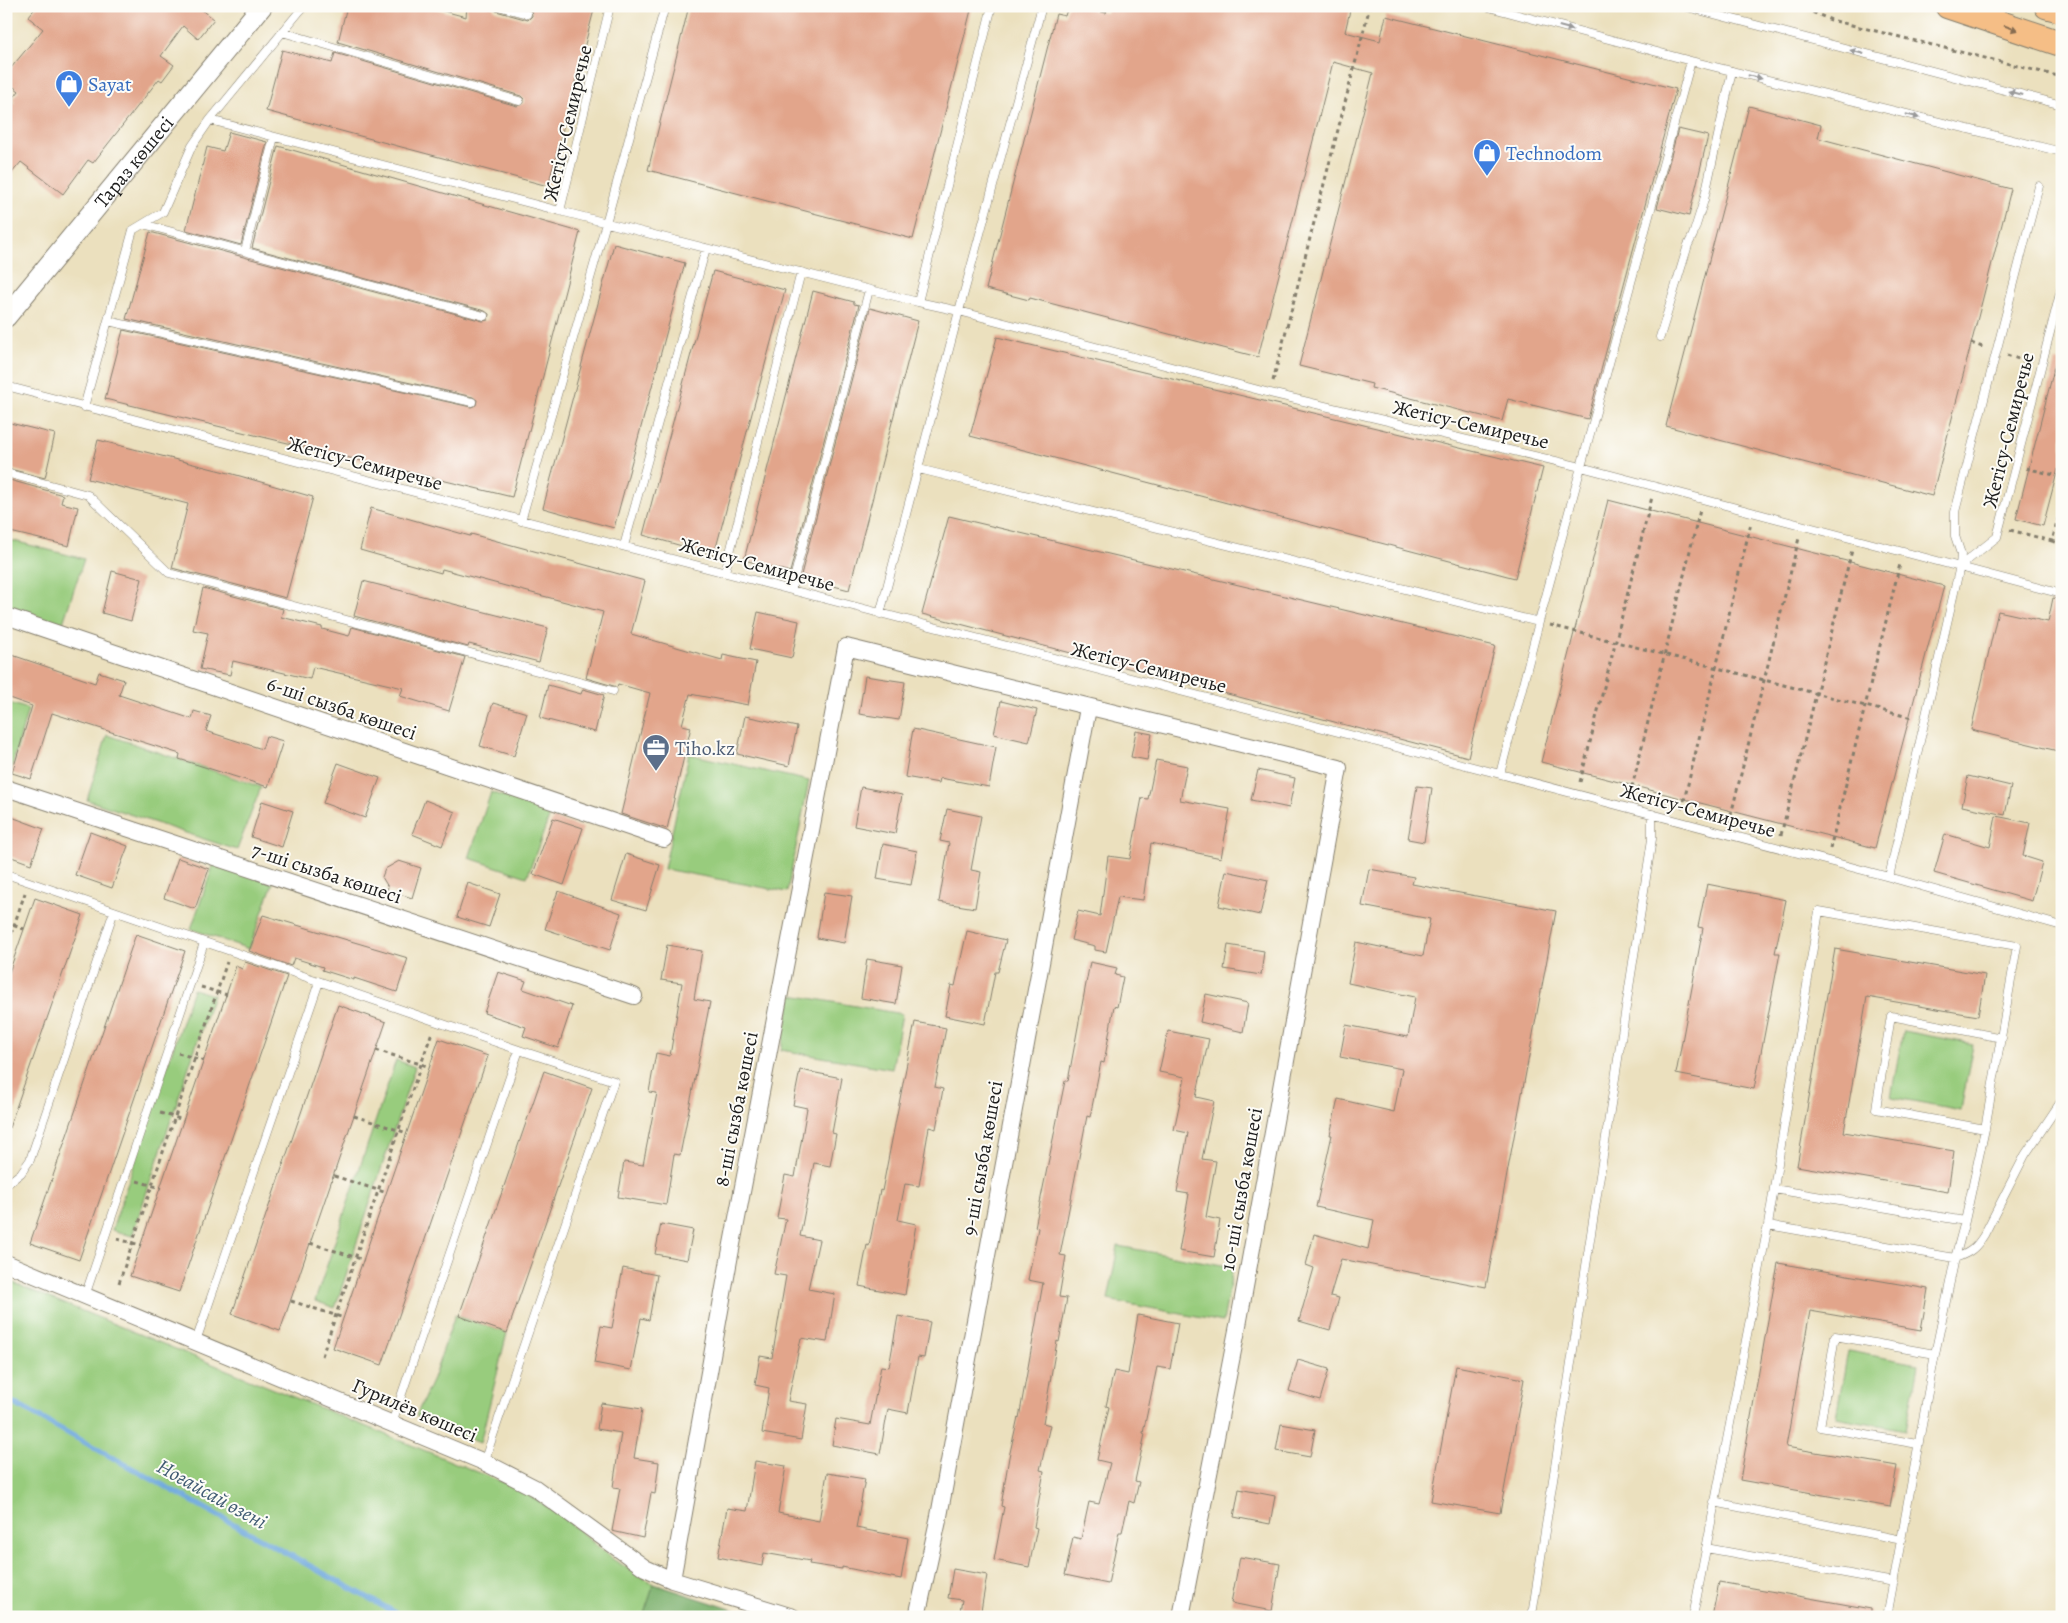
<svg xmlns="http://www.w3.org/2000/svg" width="2068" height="1623" font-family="Alegreya,serif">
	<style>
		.green { fill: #98cc7d; stroke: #5a744c }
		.forest { fill: #7ab06c; stroke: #4b6644 }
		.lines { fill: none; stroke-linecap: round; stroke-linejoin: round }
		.stream { stroke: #6da8dd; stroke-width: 5.5 }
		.building { fill: #e2a58b }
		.service-casing { stroke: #847e6d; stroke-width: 9 }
		.minor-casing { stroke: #847e6d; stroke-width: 18 }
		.tertiary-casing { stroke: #847e6d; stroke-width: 22 }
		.primary-casing { stroke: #847e6d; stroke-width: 27 }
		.path { stroke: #847e6d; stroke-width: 3; stroke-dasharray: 4 4; stroke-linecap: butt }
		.service { stroke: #fff; stroke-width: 8 }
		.minor { stroke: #fff; stroke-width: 16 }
		.tertiary { stroke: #fff; stroke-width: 20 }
		.primary { stroke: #f5be86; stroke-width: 25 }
		.oneway { fill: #999 }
		.oneway2 { fill: #886d51 }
		.labels { text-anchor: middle; stroke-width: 4; stroke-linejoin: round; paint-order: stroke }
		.shop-label { font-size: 20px; fill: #366cbe; stroke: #fdfcf7; text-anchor: start }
		.street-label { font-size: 20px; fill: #1c1c1c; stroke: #fdfcf7 }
		.service-label { font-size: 20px; fill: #4e5e75; stroke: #fdfcf7; text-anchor: start }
		.water-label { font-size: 21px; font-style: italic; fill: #405b73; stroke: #fdfcf7 }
	</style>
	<rect width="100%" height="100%" fill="#fdfcf7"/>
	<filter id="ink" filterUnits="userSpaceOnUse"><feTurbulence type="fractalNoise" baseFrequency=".02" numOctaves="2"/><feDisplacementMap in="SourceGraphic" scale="10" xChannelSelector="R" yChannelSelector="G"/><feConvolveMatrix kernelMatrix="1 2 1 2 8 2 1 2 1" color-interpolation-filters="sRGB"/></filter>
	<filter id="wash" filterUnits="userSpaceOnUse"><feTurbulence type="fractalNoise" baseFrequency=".0096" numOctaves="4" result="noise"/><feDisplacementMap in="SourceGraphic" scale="20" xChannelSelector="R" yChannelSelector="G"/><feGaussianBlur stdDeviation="1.12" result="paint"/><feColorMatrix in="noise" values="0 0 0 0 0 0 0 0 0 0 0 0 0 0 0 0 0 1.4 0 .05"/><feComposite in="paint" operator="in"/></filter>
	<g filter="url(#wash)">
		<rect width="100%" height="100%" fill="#ebe0be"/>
		<path class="green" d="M 6,539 L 84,559 L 61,629 L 6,611 Z
			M 6,702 L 28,709 L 10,774 L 6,773 Z
			M 107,735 L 261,787 L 237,850 L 87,800 Z
			M 689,754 L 809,781 L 787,892 L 664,869 Z
			M 491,792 L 551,812 L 527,877 L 469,858 Z
			M 214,863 L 273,883 L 249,949 L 191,929 Z
			M 193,989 L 213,995 L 132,1236 L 112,1230 Z
			M 792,995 L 902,1014 L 892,1069 L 781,1050 Z
			M 1903,1031 L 1973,1044 L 1961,1110 L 1891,1097 Z
			M 396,1060 L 415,1067 L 335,1308 L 315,1301 Z
			M 1118,1246 L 1233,1267 L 1223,1322 L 1108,1300 Z
			M 6,1280 L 507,1484 L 535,1499 L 559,1514 L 614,1560 L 654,1584 L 643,1617 L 6,1617 Z
			M 455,1315 L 507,1333 L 480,1443 L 416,1416 L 433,1379 Z
			M 1848,1351 L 1918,1364 L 1906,1430 L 1836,1417 Z"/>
		<path class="forest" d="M 654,1584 L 755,1617 L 643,1617 Z"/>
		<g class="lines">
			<path class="stream" d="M 6,1399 L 403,1617"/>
		</g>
		<g id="blocks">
			<path class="building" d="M 37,6 L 197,6 L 214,19 L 198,39 L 183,26 L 161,56 L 174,65 L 162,81 L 159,79 L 93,163 L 88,160 L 63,194 L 21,162 L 6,180 L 6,113 L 15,102 L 12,100 L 19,91 L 6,81 L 6,74 L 43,29 L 28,17 Z
				M 347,6 L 425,6 L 466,17 L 467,6 L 492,6 L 496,11 L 528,20 L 532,16 L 531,10 L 520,6 L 595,6 L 548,186 L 266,111 L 282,50 L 332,63 L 335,53 L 517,106 L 524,103 L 524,99 L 521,96 L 338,42 Z
				M 689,6 L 972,6 L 913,239 L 648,170 Z
				M 1068,6 L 1078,6 L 1106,13 L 1108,6 L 1351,6 L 1345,32 L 1380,41 L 1386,16 L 1676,89 L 1588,419 L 1508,399 L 1502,421 L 1371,388 L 1372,384 L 1299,366 L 1373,73 L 1333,62 L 1258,357 L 1030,298 L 1029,300 L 986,289 L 1056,14 L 1065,16 Z
				M 1749,106 L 1821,125 L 1818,138 L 2011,189 L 1932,496 L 1666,426 Z
				M 1678,129 L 1708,136 L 1689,216 L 1657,208 Z
				M 229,132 L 267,142 L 241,245 L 186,230 L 207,147 L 223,151 Z
				M 278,146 L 580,232 L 512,497 L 105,399 L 123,330 L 471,407 L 476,405 L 477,400 L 473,397 L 126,319 L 150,232 L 483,321 L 488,320 L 489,314 L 485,311 L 252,248 Z
				M 614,244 L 685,263 L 614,528 L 543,508 Z
				M 713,271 L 785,290 L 714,555 L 643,535 Z
				M 813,291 L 854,302 L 854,304 L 859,305 L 790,572 L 744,560 Z
				M 870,308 L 918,321 L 849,590 L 807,579 L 808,577 L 801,575 Z
				M 997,337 L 1543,468 L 1515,578 L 970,436 Z
				M 2056,361 L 2062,362 L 2062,470 L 2058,469 L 2043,526 L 2016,519 Z
				M 6,422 L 55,434 L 45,478 L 6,468 Z
				M 98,440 L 233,474 L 313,497 L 286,598 L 172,568 L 188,504 L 88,479 Z
				M 6,479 L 63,495 L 61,503 L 78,507 L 69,546 L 6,531 Z
				M 1608,500 L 1944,586 L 1875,848 L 1541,762 Z
				M 371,508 L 470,536 L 471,534 L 645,581 L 631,634 L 722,660 L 723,655 L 756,662 L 748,705 L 690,694 L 682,725 L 691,727 L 667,829 L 621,814 L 650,693 L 618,684 L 617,687 L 586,678 L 603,612 L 442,569 L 441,573 L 360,550 Z
				M 949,516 L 1495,646 L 1468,757 L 922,614 Z
				M 112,571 L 142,579 L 131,621 L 102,613 Z
				M 363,581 L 548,628 L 539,662 L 469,644 L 468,647 L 354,616 Z
				M 203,588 L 283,609 L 281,617 L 322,627 L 322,629 L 349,636 L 352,627 L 465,657 L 449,711 L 400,696 L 403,688 L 313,667 L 310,679 L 233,661 L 230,675 L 200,669 L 208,633 L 193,630 Z
				M 2053,598 L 2062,600 L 2062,752 L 1971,730 L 1998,611 L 2048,622 Z
				M 758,612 L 799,621 L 792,658 L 750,649 Z
				M 6,653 L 95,683 L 99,672 L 124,680 L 119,695 L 192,719 L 194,711 L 211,716 L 206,731 L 262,749 L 266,736 L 283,741 L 268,787 L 179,759 L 180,754 L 52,713 L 31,779 L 12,773 L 32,706 L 6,697 Z
				M 865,676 L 905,682 L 899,720 L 859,714 Z
				M 548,685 L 581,694 L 583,689 L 604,695 L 595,732 L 540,718 Z
				M 1001,701 L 1037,710 L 1029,742 L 994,734 Z
				M 493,703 L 527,713 L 514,756 L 480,746 Z
				M 745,716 L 797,727 L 789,766 L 737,754 Z
				M 913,729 L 996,747 L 989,787 L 940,778 L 939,783 L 905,777 Z
				M 1136,731 L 1152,734 L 1147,760 L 1131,757 Z
				M 1156,760 L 1187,766 L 1180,800 L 1230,809 L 1221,858 L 1151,843 L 1143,900 L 1118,897 L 1106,952 L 1095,950 L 1095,946 L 1071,940 L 1078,911 L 1100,916 L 1108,856 L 1130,859 L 1142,798 L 1148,799 Z
				M 338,763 L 380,778 L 365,818 L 323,803 Z
				M 1258,770 L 1295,778 L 1289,808 L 1251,800 Z
				M 1968,776 L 2011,786 L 2005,815 L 1962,806 Z
				M 1417,786 L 1432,788 L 1424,842 L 1408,839 Z
				M 861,787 L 902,795 L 895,834 L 854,826 Z
				M 425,800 L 455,812 L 442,846 L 412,834 Z
				M 262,801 L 293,811 L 282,847 L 251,837 Z
				M 947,809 L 981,816 L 971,870 L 981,872 L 975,908 L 939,902 L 949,843 L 940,841 Z
				M 9,816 L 44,829 L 31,864 L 6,855 L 6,825 Z
				M 1996,816 L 2030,823 L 2023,856 L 2042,862 L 2032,901 L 1934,873 L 1945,834 L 1990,847 Z
				M 553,818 L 583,828 L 564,885 L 533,874 Z
				M 90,832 L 128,846 L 112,888 L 75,875 Z
				M 883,844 L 917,851 L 911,885 L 877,879 Z
				M 626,854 L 660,865 L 646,910 L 612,900 Z
				M 178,858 L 209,869 L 195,909 L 164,898 Z
				M 399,861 L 421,868 L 412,898 L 387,890 L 388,887 L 382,877 L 385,869 Z
				M 1369,869 L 1414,877 L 1412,884 L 1556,911 L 1486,1287 L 1341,1259 L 1330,1296 L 1339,1298 L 1330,1330 L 1299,1321 L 1314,1268 L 1306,1265 L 1314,1234 L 1368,1249 L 1374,1220 L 1316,1207 L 1332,1135 L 1330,1135 L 1338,1099 L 1394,1112 L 1402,1069 L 1340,1057 L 1346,1025 L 1408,1037 L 1415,997 L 1348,983 L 1356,942 L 1423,956 L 1430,919 L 1362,906 Z
				M 1226,871 L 1268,880 L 1260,915 L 1219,906 Z
				M 468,883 L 500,894 L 489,927 L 457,917 Z
				M 1707,884 L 1786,900 L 1775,953 L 1780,953 L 1754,1089 L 1676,1074 L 1703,928 L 1698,927 Z
				M 558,891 L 621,913 L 610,950 L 545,929 Z
				M 824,892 L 852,896 L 844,943 L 817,938 Z
				M 35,898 L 83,915 L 9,1128 L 6,1128 L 6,981 Z
				M 263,915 L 408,958 L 397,992 L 354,978 L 354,980 L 322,970 L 323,967 L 294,958 L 291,966 L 249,951 Z
				M 967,931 L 1006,940 L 998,972 L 995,972 L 985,1024 L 945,1016 L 951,985 L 955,986 Z
				M 136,934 L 185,951 L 79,1260 L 30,1243 Z
				M 667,945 L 702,951 L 694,999 L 710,1002 L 680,1155 L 674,1154 L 666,1205 L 618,1197 L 624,1162 L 643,1165 L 657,1093 L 649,1092 L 656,1053 L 670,1056 L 682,983 L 661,980 Z
				M 1228,945 L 1264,951 L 1261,975 L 1224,969 Z
				M 1835,949 L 1985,975 L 1978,1016 L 1867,997 L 1844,1132 L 1954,1151 L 1948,1192 L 1797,1166 Z
				M 867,959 L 902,965 L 896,1004 L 861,998 Z
				M 245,962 L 287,976 L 179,1292 L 130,1276 L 236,966 L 242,969 Z
				M 1090,962 L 1117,968 L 1115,975 L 1123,977 L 1117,1007 L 1114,1006 L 1104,1063 L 1101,1062 L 1090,1117 L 1087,1116 L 1060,1255 L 1066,1256 L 1059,1297 L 1067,1298 L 1059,1342 L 1057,1341 L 1043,1423 L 1050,1425 L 1040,1470 L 1044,1471 L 1034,1527 L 1037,1528 L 1029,1567 L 994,1560 L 1004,1507 L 1001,1506 L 1009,1457 L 1018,1417 L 1019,1418 L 1043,1283 L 1028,1280 L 1038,1228 L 1035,1227 L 1065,1081 L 1068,1081 Z
				M 498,972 L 526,981 L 523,989 L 572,1006 L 558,1048 L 523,1036 L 526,1027 L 484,1013 Z
				M 1206,994 L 1248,1003 L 1243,1032 L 1200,1022 Z
				M 338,1005 L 386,1022 L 280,1331 L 232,1314 Z
				M 915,1022 L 946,1028 L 935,1087 L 943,1089 L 936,1129 L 929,1127 L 919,1186 L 905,1184 L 898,1220 L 916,1224 L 905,1295 L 859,1286 L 867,1245 L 869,1246 L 880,1190 L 882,1191 Z
				M 1168,1031 L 1209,1039 L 1196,1097 L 1214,1101 L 1202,1159 L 1216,1161 L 1206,1217 L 1220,1220 L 1214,1257 L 1179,1251 L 1189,1194 L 1177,1192 L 1188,1133 L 1174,1130 L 1185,1077 L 1159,1072 Z
				M 439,1039 L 488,1056 L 382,1365 L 333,1348 Z
				M 800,1070 L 842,1078 L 832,1133 L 836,1134 L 830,1166 L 814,1163 L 800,1236 L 819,1240 L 808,1289 L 835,1294 L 827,1342 L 801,1338 L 788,1401 L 807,1404 L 801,1440 L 762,1433 L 769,1388 L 755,1385 L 760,1356 L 772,1358 L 786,1276 L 774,1274 L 786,1219 L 777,1218 L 785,1175 L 795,1177 L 807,1108 L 793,1105 Z
				M 544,1071 L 592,1088 L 507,1333 L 459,1316 Z
				M 661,1224 L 693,1230 L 687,1260 L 655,1254 Z
				M 1778,1263 L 1928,1289 L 1921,1330 L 1810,1311 L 1786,1447 L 1897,1466 L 1890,1507 L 1740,1480 Z
				M 623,1268 L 657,1275 L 649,1320 L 641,1318 L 631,1370 L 594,1363 L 601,1326 L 612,1328 Z
				M 1138,1315 L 1178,1323 L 1170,1369 L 1157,1367 L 1143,1433 L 1145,1434 L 1135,1481 L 1139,1482 L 1134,1503 L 1129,1501 L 1122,1532 L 1119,1532 L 1108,1584 L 1065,1575 L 1073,1537 L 1081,1539 L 1089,1502 L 1099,1504 L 1110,1463 L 1097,1460 L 1109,1407 L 1106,1406 L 1114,1371 L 1128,1374 Z
				M 898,1316 L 930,1322 L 924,1358 L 918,1357 L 908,1413 L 888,1409 L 880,1454 L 832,1445 L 836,1419 L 870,1425 L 881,1366 L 889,1367 Z
				M 1298,1360 L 1329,1369 L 1320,1400 L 1289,1391 Z
				M 1456,1366 L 1524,1379 L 1500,1513 L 1431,1501 Z
				M 601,1403 L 642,1409 L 634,1458 L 659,1462 L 655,1494 L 651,1493 L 643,1538 L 612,1531 L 620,1488 L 613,1487 L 621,1433 L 597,1429 Z
				M 1281,1424 L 1315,1430 L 1310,1457 L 1276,1451 Z
				M 755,1461 L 786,1466 L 778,1513 L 819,1521 L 827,1473 L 865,1479 L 856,1528 L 908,1538 L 901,1579 L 842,1567 L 842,1569 L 809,1564 L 810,1561 L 764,1553 L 762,1566 L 718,1557 L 727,1508 L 747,1511 Z
				M 1239,1489 L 1275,1496 L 1270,1524 L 1234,1517 Z
				M 1240,1557 L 1280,1564 L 1272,1611 L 1231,1603 Z
				M 953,1569 L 987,1575 L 980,1617 L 959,1617 L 962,1600 L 948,1598 Z
				M 1719,1582 L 1871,1609 L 1871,1617 L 1712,1617 Z"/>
		</g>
	</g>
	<g filter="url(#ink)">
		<use href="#blocks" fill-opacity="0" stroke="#847e6d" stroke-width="1"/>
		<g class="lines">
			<defs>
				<path id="service" d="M 498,6 L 527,14
					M 610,6 L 560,211 L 918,302 L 992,6
					M 1485,6 L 1691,61 L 2062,152
					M 1683,6 L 2062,105
					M 282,32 L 519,101
					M 210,120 L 304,6
					M 143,224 L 484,316
					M 245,251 L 274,137
					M 918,302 L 959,311 L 1270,393 L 1581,467 L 2062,594
					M 108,321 L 472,402
					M 1660,337 L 1688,245 L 1693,235 L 1704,200 L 1732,71
					M 6,386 L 1500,774 L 1539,622 L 919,469
					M 84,407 L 133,230 L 163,212 L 192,146 L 210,120 L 560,211
					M 6,473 L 88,495 L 169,573 L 613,691
					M 521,521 L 606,223 L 665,6
					M 624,546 L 706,248
					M 1960,566 L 1961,554 L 1955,536 L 1955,512 L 2039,186
					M 725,572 L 801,272
					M 791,590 L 869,290
					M 880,614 L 959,311 L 1042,6
					M 1539,622 L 1691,61
					M 1500,774 L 1889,877 L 1960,566 L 1997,537 L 2062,286
					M 6,874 L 519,1050 L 392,1423
					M 1889,877 L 2062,926
					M 1985,1129 L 1876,1109 L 1891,1016 L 2002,1038
					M 6,1185 L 21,1173 L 30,1160 L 114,911
					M 1774,1189 L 1965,1221
					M 1768,1225 L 1955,1258 C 1970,1253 1976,1248 1984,1235 L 2025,1155 L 2062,1100
					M 85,1296 L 204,943
					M 196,1341 L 319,982
					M 1918,1444 L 1820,1427 L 1835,1336 L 1935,1354
					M 484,1462 L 614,1081 L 519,1050
					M 1714,1502 L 1902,1540
					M 1706,1548 L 1894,1582
					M 1529,1617 L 1533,1609 L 1652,839 L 1652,814
					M 1693,1617 L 1768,1225 L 1819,911 L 2017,946 L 1985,1129 L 1965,1221 L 1955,1258 L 1935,1354 L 1887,1617"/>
				<path id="minor" d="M 6,616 L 664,839
					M 6,788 L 634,996
					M 6,1263 L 484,1462 L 535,1488 L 645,1568 L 672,1580 L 793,1617
					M 672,1580 L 729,1260 L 846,647 L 1339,768 L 1239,1320 L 1181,1617
					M 917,1617 L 939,1516 L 1088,708"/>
				<g id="tertiary">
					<path id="s1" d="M 6,317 L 262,6"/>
				</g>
				<path id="primary" d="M 1948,6 L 2062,44
					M 2047,6 L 2062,10"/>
			</defs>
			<use href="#service" class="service-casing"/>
			<use href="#minor" class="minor-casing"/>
			<use href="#tertiary" class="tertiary-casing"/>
			<use href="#primary" class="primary-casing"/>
			<path class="path" d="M 1798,6 L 1831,20 L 2062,77
				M 1971,343 L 1985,348
				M 2007,355 L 2030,363
				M 2053,369 L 2062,372
				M 1273,381 L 1370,6
				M 2026,468 L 2062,477
				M 2010,530 L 2052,541 L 2062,505
				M 2052,541 L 2062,544
				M 1550,625 L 1912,718
				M 1580,782 L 1652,497
				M 1630,795 L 1700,510
				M 1682,809 L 1751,523
				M 1729,823 L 1799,538
				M 1781,835 L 1852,550
				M 1830,849 L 1900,564
				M 6,923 L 24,929
				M 6,949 L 25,893
				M 201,987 L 227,995
				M 376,1050 L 430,1067
				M 178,1053 L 204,1061
				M 160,1113 L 184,1120
				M 354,1116 L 407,1133
				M 334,1176 L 387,1193
				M 137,1181 L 161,1188
				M 117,1239 L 141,1245
				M 310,1243 L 364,1260
				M 119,1283 L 227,962
				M 291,1301 L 344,1318
				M 322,1356 L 432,1032"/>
			<use href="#service" class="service"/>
			<use href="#minor" class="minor"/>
			<use href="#tertiary" class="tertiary"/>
			<use href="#primary" class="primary"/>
		</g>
		<defs><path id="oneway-solid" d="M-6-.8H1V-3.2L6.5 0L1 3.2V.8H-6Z" transform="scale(1.25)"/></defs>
		<g class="oneway">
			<use href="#oneway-solid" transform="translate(1566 28) rotate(15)"/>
			<use href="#oneway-solid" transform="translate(1857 52) rotate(-165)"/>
			<use href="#oneway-solid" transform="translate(1755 77) rotate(14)"/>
			<use href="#oneway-solid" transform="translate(2015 93) rotate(-165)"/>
			<use href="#oneway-solid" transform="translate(1913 116) rotate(14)"/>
		</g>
		<use class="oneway2" href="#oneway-solid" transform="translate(2011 28) rotate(19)"/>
	</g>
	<defs>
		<symbol id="shop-pin" viewBox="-11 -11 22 30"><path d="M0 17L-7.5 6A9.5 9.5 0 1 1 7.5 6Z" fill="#3f7fe0" stroke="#fdfcf7"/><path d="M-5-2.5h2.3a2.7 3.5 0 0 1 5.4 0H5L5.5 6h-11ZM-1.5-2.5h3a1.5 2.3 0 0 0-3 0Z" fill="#fff"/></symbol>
		<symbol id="office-pin" viewBox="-11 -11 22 30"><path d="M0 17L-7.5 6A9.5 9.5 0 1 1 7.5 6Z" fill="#5c6f8a" stroke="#fdfcf7"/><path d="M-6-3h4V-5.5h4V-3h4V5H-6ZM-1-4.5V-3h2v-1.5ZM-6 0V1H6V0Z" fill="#fff"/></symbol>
	</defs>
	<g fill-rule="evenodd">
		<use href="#shop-pin" x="53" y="68" width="32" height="43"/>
		<use href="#shop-pin" x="1471" y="137" width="32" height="43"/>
		<use href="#office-pin" x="640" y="732" width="32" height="43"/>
	</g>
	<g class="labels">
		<g class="shop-label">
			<text x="88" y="91">Sayat</text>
			<text x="1506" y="160">Technodom</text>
		</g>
		<g class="street-label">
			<text transform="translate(567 123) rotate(-77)" y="7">Жетісу-Семиречье</text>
			<text dy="7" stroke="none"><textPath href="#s1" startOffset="201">Тараз көшесі</textPath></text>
			<text transform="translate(1471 424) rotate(13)" y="7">Жетісу-Семиречье</text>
			<text transform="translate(2008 430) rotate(-76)" y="7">Жетісу-Семиречье</text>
			<text transform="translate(365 463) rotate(15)" y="7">Жетісу-Семиречье</text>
			<text transform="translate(757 564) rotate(15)" y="7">Жетісу-Семиречье</text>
			<text transform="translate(1149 667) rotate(14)" y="7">Жетісу-Семиречье</text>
			<text transform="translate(342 708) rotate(19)" y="7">6-ші сызба көшесі</text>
			<text transform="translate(1698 810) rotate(15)" y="7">Жетісу-Семиречье</text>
			<text transform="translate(327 873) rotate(18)" y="7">7-ші сызба көшесі</text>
			<text transform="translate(736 1109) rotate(-79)" y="7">8-ші сызба көшесі</text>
			<text transform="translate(982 1158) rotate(-80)" y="7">9-ші сызба көшесі</text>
			<text transform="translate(1241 1189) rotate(-80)" y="7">10-ші сызба көшесі</text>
			<text transform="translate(415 1410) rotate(23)" y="7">Гурилёв көшесі</text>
		</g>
		<g class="service-label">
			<text x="675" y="755">Tiho.kz</text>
		</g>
		<g class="water-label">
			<text transform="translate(212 1494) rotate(29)" y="7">Ноғайсай өзені</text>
		</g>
	</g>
	<rect width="2068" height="1623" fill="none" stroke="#fdfcf7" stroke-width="25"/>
</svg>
